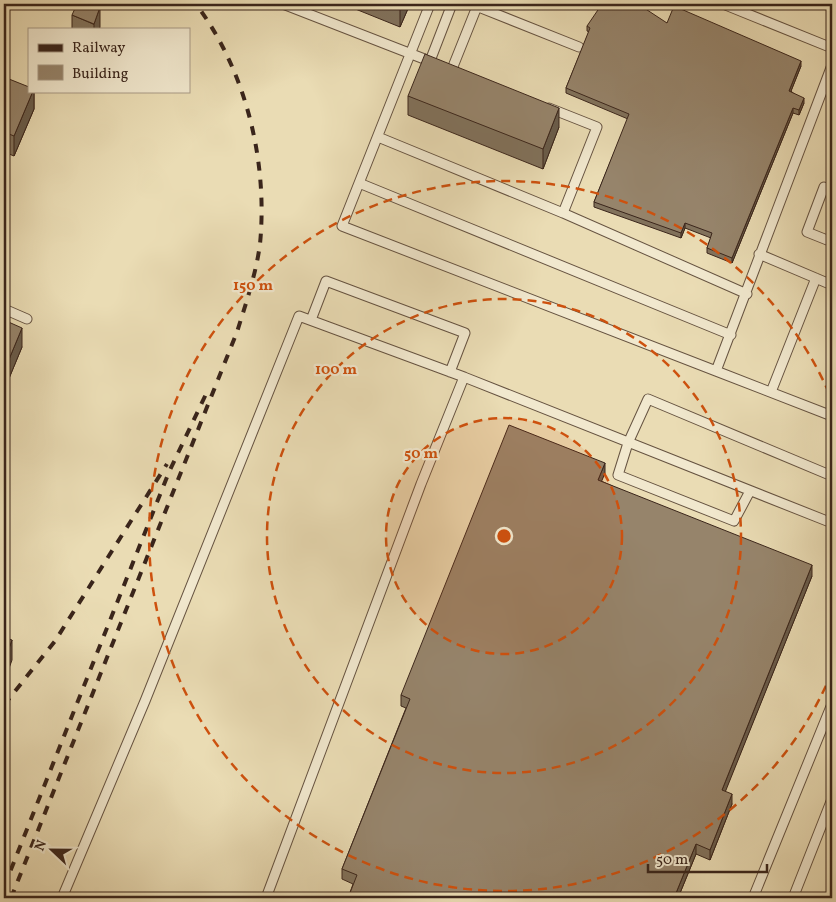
<svg xmlns="http://www.w3.org/2000/svg" width="836" height="902" font-family="Vollkorn,serif">
	<style>
		.lines { fill: none; stroke-linecap: round; stroke-linejoin: round }
		.lane-casing { stroke: #665341; stroke-width: 11 }
		.lane { stroke: #f1e8ce; stroke-width: 9 }
		.rail { stroke: #3a251b; stroke-width: 4; stroke-dasharray: 9 9; stroke-linecap: butt }
		.wall { fill: #81725c; stroke: #3a251b }
		.shaded-wall { fill: #695c4b; stroke: #3a251b }
		.building { fill: #96846b; stroke: #3a251b }
		.ring { fill: none; stroke: #ce510e; stroke-width: 2.5; stroke-dasharray: 9 6 }
		.centre { fill: #ce510e; stroke: #f1e8ce; stroke-width: 2.5 }
		.ring-label { font-size: 15px; text-anchor: middle; font-weight: bold; fill: #ce510e; stroke: #f1e8ce; stroke-width: 4.5; stroke-linejoin: round; paint-order: stroke }
	</style>
	<rect width="100%" height="100%" fill="#eadcb4"/>
	<filter id="stains"><feTurbulence type="fractalNoise" baseFrequency=".004" numOctaves="4"/><feColorMatrix values="0 0 0 0 .2 0 0 0 0 .09 0 0 0 0 .02 0 0 0 .5 -.17"/></filter>
	<radialGradient id="worn" r=".72"><stop offset=".6" stop-color="#630" stop-opacity="0"/><stop offset="1" stop-color="#630" stop-opacity=".3"/></radialGradient>
	<g class="lines">
		<defs>
			<path id="lane" d="M 283,4 L 432,62
				M 430,4 L 342,226 L 716,371
				M 471,4 L 579,47
				M 723,4 L 832,48
				M 430,61 L 452,4
				M 832,65 L 716,371 L 832,416
				M 452,69 L 478,4
				M 549,108 L 597,127 L 563,213 L 747,294
				M 378,137 L 563,213
				M 359,183 L 731,335
				M 832,191 L 824,187 L 807,232 L 832,242
				M 759,254 L 832,285
				M 4,309 L 27,319
				M 311,320 L 326,281 L 465,333 L 450,372
				M 771,392 L 816,278
				M 750,491 L 734,521 L 618,475 L 628,443 L 648,399 L 832,476
				M 62,898 L 145,701 L 299,316 L 464,377
				M 266,898 L 421,484 L 464,377 L 832,523
				M 753,898 L 832,704
				M 793,898 L 832,799"/>
		</defs>
		<use href="#lane" class="lane-casing"/>
		<use href="#lane" class="lane"/>
		<path class="rail" d="M 4,705 L 55,641 L 167,464
			M 4,887 L 169,472 L 207,392
			M 11,898 L 237,332 C 246,303 256,274 260,244 C 268,161 246,71 196,4"/>
	</g>
	<path class="wall" d="M 343,4 L 410,4 L 400,27 Z
		M 72,15 L 100,27 L 99,29 L 72,29 Z
		M 667,23 L 801,66 L 791,91 L 804,103 L 799,115 L 793,113 L 732,263 L 707,253 L 707,248 L 711,238 L 685,228 L 681,238 L 594,207 L 594,202 L 628,119 L 566,93 L 566,88 L 589,32 L 587,31 L 587,26 Z
		M 4,77 L 34,91 L 34,109 L 14,156 L 4,152 Z
		M 408,96 L 559,127 L 543,169 L 408,115 Z
		M 4,320 L 22,347 L 5,388 L 4,388 Z
		M 605,473 L 601,481 L 812,576 L 725,791 L 732,804 L 710,860 L 696,854 L 678,898 L 348,898 L 353,884 L 342,879 L 342,869 L 406,708 L 401,706 L 401,695 Z"/>
	<path class="shaded-wall" d="M 402,4 L 410,4 L 400,27 L 400,7 Z
		M 100,7 L 100,27 L 99,29 L 94,29 L 94,24 Z
		M 801,61 L 801,66 L 789,96 L 789,91 Z
		M 33,91 L 34,91 L 34,109 L 14,156 L 14,136 Z
		M 804,98 L 804,103 L 799,115 L 799,110 Z
		M 559,108 L 559,127 L 543,169 L 543,149 Z
		M 793,108 L 793,113 L 732,263 L 732,258 Z
		M 685,223 L 685,228 L 681,238 L 681,233 Z
		M 22,328 L 22,347 L 5,388 L 5,369 Z
		M 605,463 L 605,473 L 598,490 L 598,480 Z
		M 812,565 L 812,576 L 722,800 L 722,790 Z
		M 12,640 L 12,660 L 4,682 L 4,662 Z
		M 732,794 L 732,804 L 710,860 L 710,850 Z
		M 696,844 L 696,854 L 678,898 L 674,898 Z"/>
	<path class="building" d="M 77,4 L 91,4 L 100,7 L 94,24 L 72,15 Z
		M 392,4 L 402,4 L 400,7 Z
		M 602,4 L 638,4 L 667,23 L 674,6 L 801,61 L 789,91 L 804,98 L 799,110 L 793,108 L 732,258 L 707,248 L 712,233 L 685,223 L 681,233 L 594,202 L 629,114 L 566,88 L 590,28 L 587,26 Z
		M 425,54 L 559,108 L 543,149 L 408,96 Z
		M 4,77 L 29,87 L 29,91 L 33,91 L 14,136 L 4,132 Z
		M 4,320 L 22,328 L 5,369 L 4,368 Z
		M 509,425 L 605,463 L 598,480 L 812,565 L 722,790 L 732,794 L 710,850 L 696,844 L 674,898 L 348,898 L 357,875 L 342,869 L 410,699 L 401,695 Z
		M 4,637 L 12,640 L 4,662 Z"/>
	<circle cx="504" cy="536" r="118" fill="#ce510e" fill-opacity=".12"/>
	<g class="ring">
		<circle cx="504" cy="536" r="118"/>
		<circle cx="504" cy="536" r="237"/>
		<path d="M832 672A355 355 0 1 1 832 400"/>
	</g>
	<circle cx="504" cy="536" r="8" class="centre"/>
	<g class="ring-label">
		<text x="253" y="290">150 m</text>
		<text x="336" y="374">100 m</text>
		<text x="421" y="458">50 m</text>
	</g>
	<rect width="836" height="902" fill="none" stroke="#eadcb4" stroke-width="20"/>
	<rect x="5" y="5" width="826" height="892" fill="none" stroke="#3a251b" stroke-width="2.5"/>
	<rect x="10" y="10" width="816" height="882" fill="none" stroke="#3a251b"/>
	<rect x="28" y="28" width="162" height="65" fill="#f1e8ce" stroke="#a89a86"/>
	<rect x="38" y="44" width="25" height="8" fill="#3a251b" stroke="#a89a86"/>
	<text x="72" y="52" font-size="15" fill="#3a251b">Railway</text>
	<rect x="38" y="65" width="25" height="15" fill="#96846b" stroke="#a89a86"/>
	<text x="72" y="78" font-size="15" fill="#3a251b">Building</text>
	<g transform="translate(52 850) rotate(292)" stroke="#f1e8ce" stroke-width="4" paint-order="stroke">
	<path d="M0-4L9 19L0 12L-9 19Z" fill="#3a251b"/>
	<text y="-8" font-size="14" font-weight="bold" text-anchor="middle" fill="#3a251b">N</text>
	</g>
	<path d="M648 864v8h119v-8" fill="none" stroke="#3a251b" stroke-width="2.5"/>
	<text x="656" y="864" font-size="15" fill="#3a251b" stroke="#f1e8ce" stroke-width="4" paint-order="stroke">50 m</text>
	<rect width="100%" height="100%" filter="url(#stains)"/>
	<rect width="100%" height="100%" fill="url(#worn)"/>
</svg>
